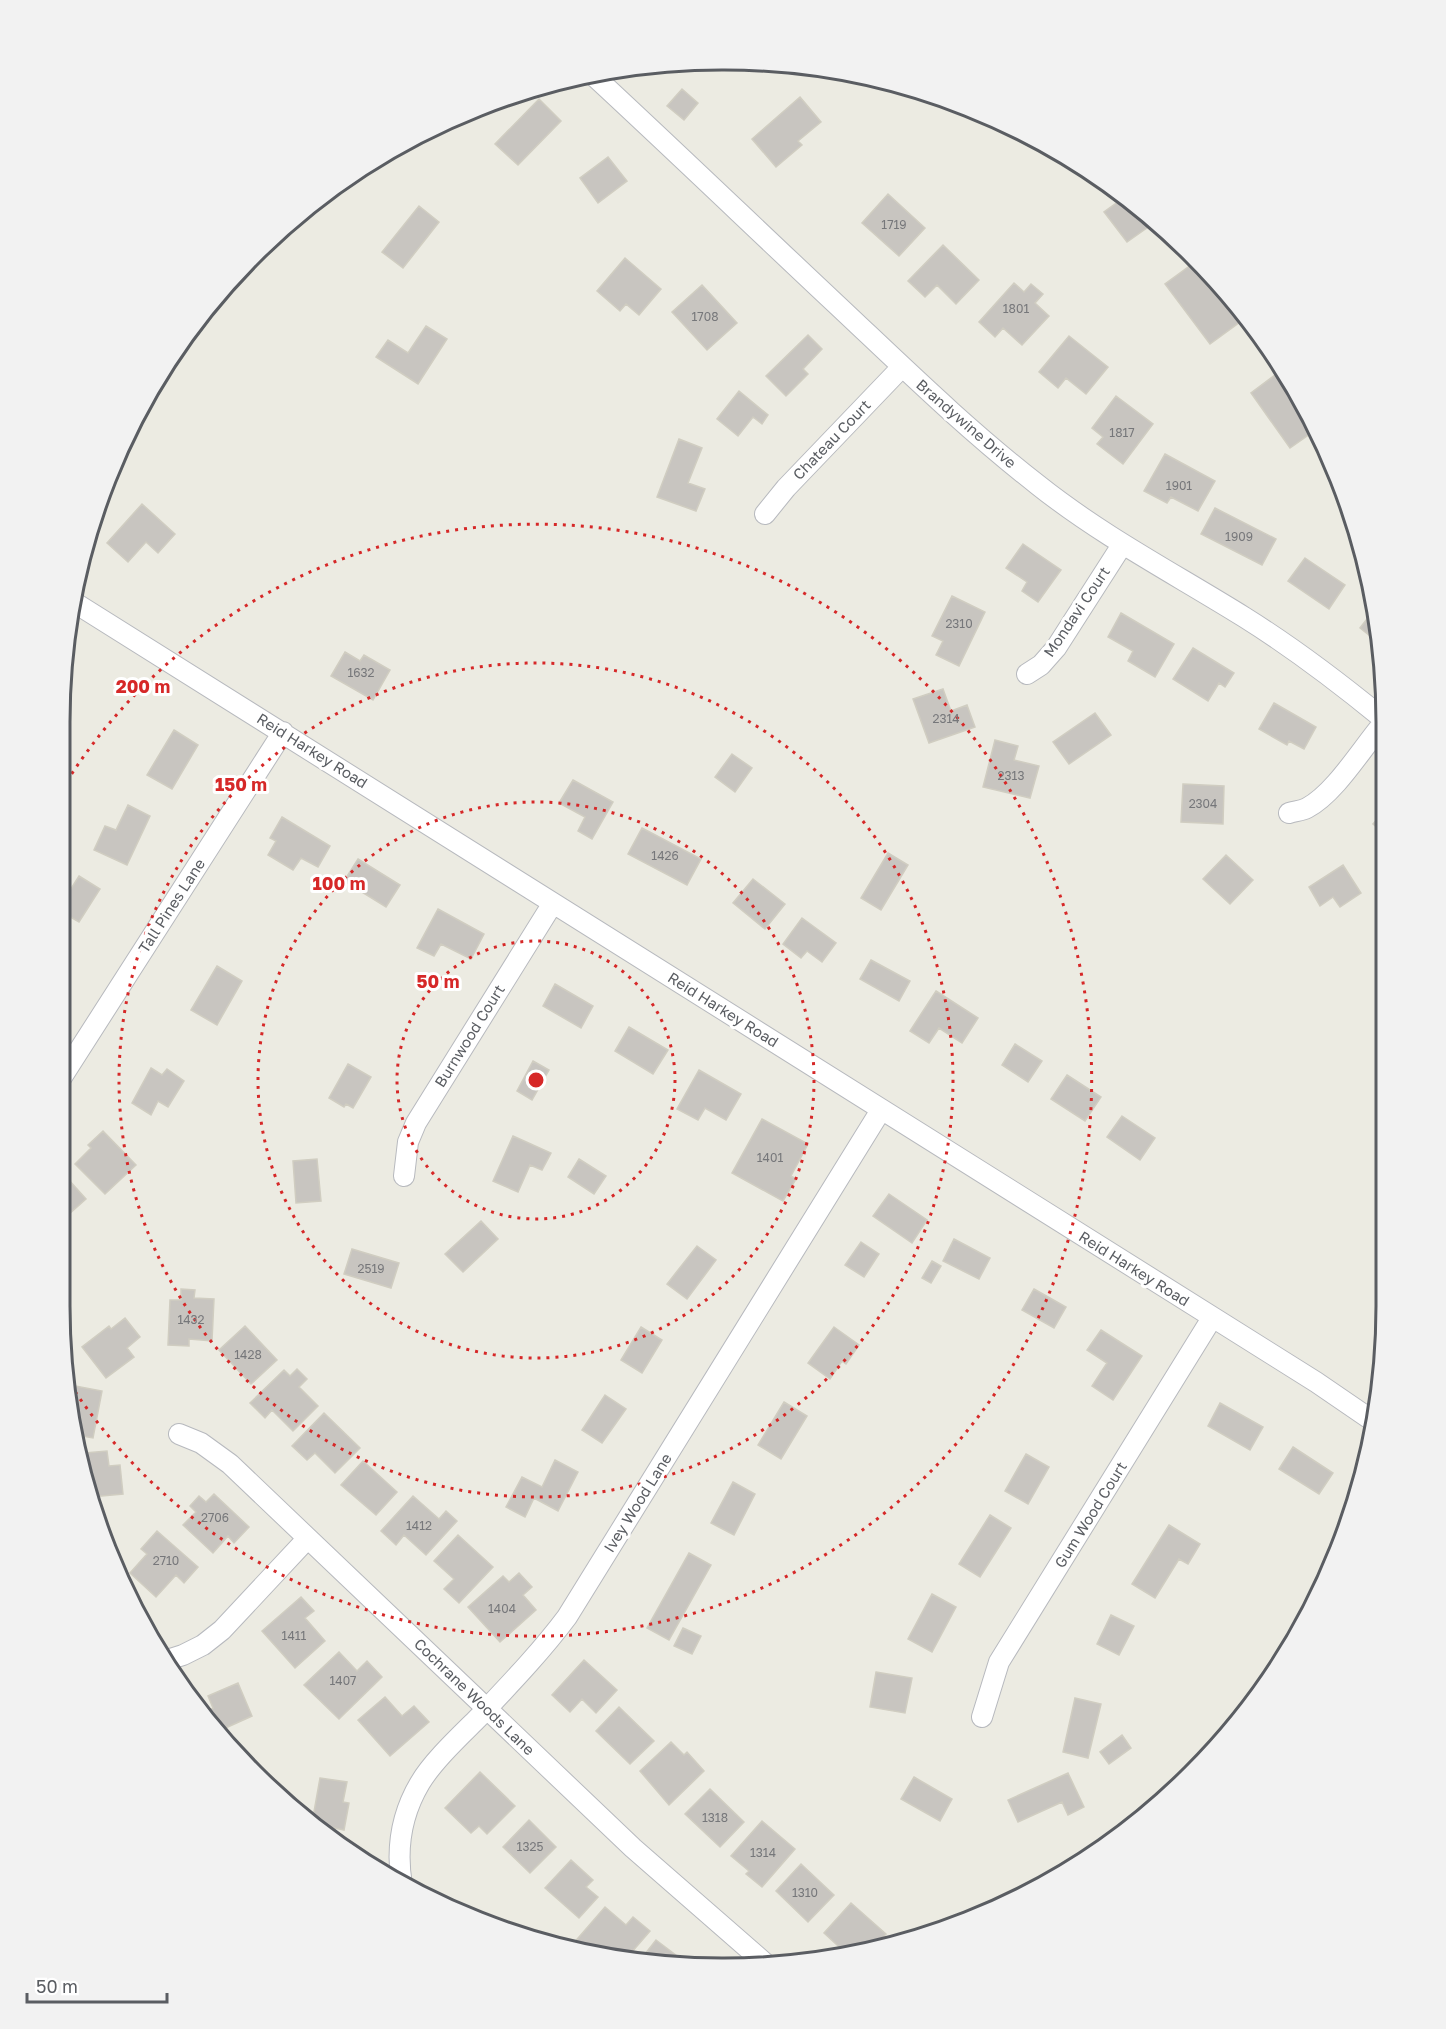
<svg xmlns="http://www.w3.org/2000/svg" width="1446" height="2029" font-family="'Golos Text',sans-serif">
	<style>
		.building { fill: #c8c5c0; stroke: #d0cdc1; stroke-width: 1.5 }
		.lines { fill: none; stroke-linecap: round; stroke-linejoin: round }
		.minor-casing { stroke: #b7b9be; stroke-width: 22 }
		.minor { stroke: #fff; stroke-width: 20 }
		.ring { fill: none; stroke: #d62828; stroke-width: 3; stroke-dasharray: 3 6 }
		.labels { text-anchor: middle; stroke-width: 6; stroke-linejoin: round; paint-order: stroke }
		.number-label { font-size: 12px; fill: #76777a }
		.street-label { font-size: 15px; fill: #5a5d62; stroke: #fff }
		.rim { fill: none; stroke: #5a5d62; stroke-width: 3 }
		.centre { fill: #d62828; stroke: #fff; stroke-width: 3 }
		.ring-label { font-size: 18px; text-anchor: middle; font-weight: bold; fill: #d62828; stroke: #fff; stroke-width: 6; stroke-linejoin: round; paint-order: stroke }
	</style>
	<rect width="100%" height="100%" fill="#ecebe2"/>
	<path class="building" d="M 682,89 L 698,103 L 684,120 L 667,106 Z
		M 800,97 L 821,122 L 798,141 L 802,145 L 776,167 L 752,139 Z
		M 539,99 L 561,121 L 518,165 L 495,144 Z
		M 608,157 L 627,181 L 598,203 L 580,178 Z
		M 1107,185 L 1126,197 L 1154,223 L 1127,242 L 1104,212 L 1119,201 Z
		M 888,194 L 925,228 L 899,256 L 862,223 Z
		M 419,206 L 439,222 L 403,268 L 382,252 Z
		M 943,245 L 979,280 L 956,304 L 937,285 L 925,297 L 908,281 Z
		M 625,258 L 661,289 L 639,315 L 626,304 L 620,311 L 597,291 Z
		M 1195,262 L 1205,276 L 1208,273 L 1221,286 L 1233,304 L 1229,307 L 1240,322 L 1210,344 L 1165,284 Z
		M 1014,283 L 1024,292 L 1031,284 L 1043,294 L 1035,303 L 1049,316 L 1022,345 L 1003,328 L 995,337 L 979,322 Z
		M 702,285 L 737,323 L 707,350 L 672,312 Z
		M 426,326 L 447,339 L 418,384 L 376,357 L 388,340 L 408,353 Z
		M 808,335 L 822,349 L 803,369 L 808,374 L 786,396 L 766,376 Z
		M 1069,336 L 1108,367 L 1086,394 L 1066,378 L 1058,388 L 1039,372 Z
		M 1279,372 L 1317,429 L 1290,448 L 1251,393 Z
		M 739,391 L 768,415 L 762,424 L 753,417 L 738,436 L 717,419 Z
		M 1116,396 L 1153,424 L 1123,464 L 1097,444 L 1103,437 L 1092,428 Z
		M 679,439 L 702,448 L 688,483 L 705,489 L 696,511 L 657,497 Z
		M 1165,454 L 1215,481 L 1198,511 L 1171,497 L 1167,503 L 1144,491 Z
		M 142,504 L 175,534 L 158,553 L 146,542 L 128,562 L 107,543 Z
		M 1215,508 L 1276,539 L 1262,565 L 1201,534 Z
		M 1023,544 L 1061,570 L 1038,602 L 1022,591 L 1027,582 L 1006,568 Z
		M 1305,558 L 1345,585 L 1329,609 L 1288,581 Z
		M 952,596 L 985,612 L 959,666 L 936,655 L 943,641 L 932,636 Z
		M 1374,610 L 1380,636 L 1380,644 L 1360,628 Z
		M 1121,613 L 1174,644 L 1155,677 L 1128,661 L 1133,651 L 1108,637 Z
		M 1193,648 L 1234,673 L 1225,687 L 1219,683 L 1208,701 L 1173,679 Z
		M 345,652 L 360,661 L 364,655 L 390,670 L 373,700 L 331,676 Z
		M 943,689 L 951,711 L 967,705 L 975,727 L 929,743 L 913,699 Z
		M 1274,703 L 1316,727 L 1304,749 L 1289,741 L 1287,745 L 1259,729 Z
		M 1095,713 L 1111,735 L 1069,764 L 1053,742 Z
		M 174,730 L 198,745 L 172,789 L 147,775 Z
		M 995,740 L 1018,746 L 1014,760 L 1039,766 L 1030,798 L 983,787 Z
		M 732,754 L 752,768 L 735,792 L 715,777 Z
		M 573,780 L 613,802 L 592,839 L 578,831 L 585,817 L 559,803 Z
		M 1183,784 L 1224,786 L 1223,824 L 1181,822 Z
		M 128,805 L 150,816 L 127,865 L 94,850 L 105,826 L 116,830 Z
		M 1381,815 L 1381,831 L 1373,824 Z
		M 282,817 L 330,846 L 318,867 L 301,858 L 293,870 L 268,855 L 276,841 L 270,838 Z
		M 642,828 L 701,859 L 687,885 L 628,854 Z
		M 888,853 L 908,865 L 881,910 L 861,898 Z
		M 1226,855 L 1253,880 L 1230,904 L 1203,879 Z
		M 358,859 L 400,885 L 386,907 L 344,881 Z
		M 1343,865 L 1361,893 L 1340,907 L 1333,897 L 1320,906 L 1309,887 Z
		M 79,876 L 100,889 L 79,922 L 60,911 L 60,906 Z
		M 753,879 L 785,904 L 765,929 L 733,903 Z
		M 438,909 L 484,934 L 471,959 L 441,944 L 434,956 L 417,948 Z
		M 802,918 L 836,943 L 822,962 L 807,951 L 801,958 L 783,944 Z
		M 871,960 L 910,981 L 899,1001 L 860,979 Z
		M 217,966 L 242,981 L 217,1025 L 191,1010 Z
		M 555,984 L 593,1006 L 581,1028 L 543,1006 Z
		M 936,991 L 978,1018 L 962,1043 L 939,1028 L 929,1043 L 910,1031 Z
		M 629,1027 L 668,1050 L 653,1074 L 615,1051 Z
		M 1015,1044 L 1042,1061 L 1028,1082 L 1002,1065 Z
		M 533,1061 L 549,1070 L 532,1100 L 517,1091 Z
		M 348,1064 L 371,1077 L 353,1108 L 346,1104 L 344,1107 L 329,1098 Z
		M 151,1068 L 162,1075 L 167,1069 L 184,1081 L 168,1107 L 158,1101 L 151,1115 L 132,1103 Z
		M 699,1070 L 741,1094 L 726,1120 L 705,1108 L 698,1120 L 677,1109 Z
		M 1067,1075 L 1101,1097 L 1085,1121 L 1051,1099 Z
		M 1122,1116 L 1155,1138 L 1140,1160 L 1107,1137 Z
		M 762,1119 L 808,1144 L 791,1176 L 796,1179 L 783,1201 L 732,1173 Z
		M 103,1131 L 136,1165 L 105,1194 L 75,1164 L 91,1148 L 88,1145 Z
		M 513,1136 L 551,1153 L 542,1170 L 530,1165 L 518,1192 L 493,1181 Z
		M 317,1159 L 321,1201 L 296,1203 L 293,1161 Z
		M 579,1159 L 606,1176 L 594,1194 L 568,1177 Z
		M 68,1179 L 86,1199 L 60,1222 L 60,1187 Z
		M 889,1194 L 927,1220 L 912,1243 L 873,1216 Z
		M 481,1221 L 498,1239 L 463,1272 L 445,1254 Z
		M 954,1239 L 990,1258 L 979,1279 L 943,1261 Z
		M 861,1242 L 879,1254 L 864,1277 L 845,1265 Z
		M 697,1246 L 716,1260 L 687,1299 L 667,1284 Z
		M 352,1249 L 399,1263 L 391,1288 L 344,1274 Z
		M 932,1261 L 941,1266 L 931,1283 L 922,1278 Z
		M 181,1289 L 195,1290 L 194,1298 L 214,1299 L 212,1341 L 189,1339 L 189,1346 L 168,1345 L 170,1300 L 181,1300 Z
		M 1034,1289 L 1066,1307 L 1054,1328 L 1022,1310 Z
		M 125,1318 L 140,1337 L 127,1348 L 134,1357 L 106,1378 L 82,1347 L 109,1326 L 111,1329 Z
		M 245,1326 L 277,1360 L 251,1384 L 219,1350 Z
		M 641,1327 L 662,1340 L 642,1373 L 621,1360 Z
		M 834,1327 L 859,1345 L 846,1364 L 842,1361 L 830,1379 L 808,1363 Z
		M 1101,1330 L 1142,1356 L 1113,1400 L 1092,1386 L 1107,1363 L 1087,1350 Z
		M 297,1369 L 307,1379 L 299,1387 L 318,1406 L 293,1431 L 272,1410 L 265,1418 L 250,1403 L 284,1370 L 290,1376 Z
		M 70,1385 L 102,1391 L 93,1438 L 77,1435 Z
		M 605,1395 L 626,1409 L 602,1443 L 582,1430 Z
		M 784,1402 L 807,1416 L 781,1459 L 758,1445 Z
		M 1220,1403 L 1263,1427 L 1250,1450 L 1208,1426 Z
		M 324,1413 L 360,1448 L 335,1473 L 315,1453 L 307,1460 L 292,1446 Z
		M 1293,1447 L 1333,1473 L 1319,1494 L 1279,1469 Z
		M 107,1451 L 109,1466 L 120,1465 L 123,1494 L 91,1497 L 85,1453 Z
		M 1026,1454 L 1049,1467 L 1028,1504 L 1005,1491 Z
		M 555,1460 L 578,1472 L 558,1511 L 534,1498 L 525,1517 L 506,1507 L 522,1477 L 542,1487 Z
		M 363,1461 L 397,1492 L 376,1515 L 341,1485 Z
		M 733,1482 L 755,1494 L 734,1535 L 711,1523 Z
		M 214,1494 L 249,1527 L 234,1543 L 228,1536 L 213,1553 L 183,1525 L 196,1512 L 190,1506 L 199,1496 L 206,1502 Z
		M 413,1496 L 439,1519 L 446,1511 L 457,1521 L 426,1555 L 404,1535 L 396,1545 L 381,1531 Z
		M 990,1515 L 1011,1528 L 980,1577 L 959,1564 Z
		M 1169,1525 L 1200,1544 L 1188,1564 L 1179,1559 L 1155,1598 L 1132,1584 Z
		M 157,1531 L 198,1567 L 184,1583 L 176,1575 L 156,1597 L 130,1573 L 147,1554 L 141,1549 Z
		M 458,1535 L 493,1567 L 459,1603 L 444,1589 L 454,1579 L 434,1561 Z
		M 689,1553 L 711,1565 L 669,1640 L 647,1628 Z
		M 519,1573 L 532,1587 L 523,1595 L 536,1610 L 500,1642 L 468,1607 L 503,1576 L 509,1582 Z
		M 932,1594 L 956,1607 L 932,1652 L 908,1639 Z
		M 301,1597 L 314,1611 L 305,1618 L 325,1641 L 295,1668 L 262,1631 Z
		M 1111,1615 L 1134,1626 L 1119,1655 L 1097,1644 Z
		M 683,1628 L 701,1636 L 692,1654 L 674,1646 Z
		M 339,1652 L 357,1671 L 367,1661 L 382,1677 L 339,1719 L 304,1685 Z
		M 584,1660 L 617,1690 L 596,1713 L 582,1699 L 570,1712 L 552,1695 Z
		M 876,1672 L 912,1678 L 905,1713 L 870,1707 Z
		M 238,1683 L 252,1716 L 221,1730 L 204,1711 L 213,1708 L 208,1696 Z
		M 385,1697 L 402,1716 L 414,1706 L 429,1722 L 390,1756 L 358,1720 Z
		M 1075,1698 L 1101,1704 L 1088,1758 L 1063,1752 Z
		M 619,1707 L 654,1741 L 630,1764 L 596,1731 Z
		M 1122,1735 L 1131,1748 L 1109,1764 L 1100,1752 Z
		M 671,1742 L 684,1755 L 687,1752 L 704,1771 L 669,1805 L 640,1771 Z
		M 480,1772 L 515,1806 L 487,1834 L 479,1826 L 471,1833 L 445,1808 Z
		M 1068,1773 L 1084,1807 L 1068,1815 L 1062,1802 L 1018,1822 L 1008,1800 Z
		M 914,1777 L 952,1799 L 940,1821 L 901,1799 Z
		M 320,1778 L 347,1782 L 343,1802 L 349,1803 L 344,1830 L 312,1823 Z
		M 710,1789 L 744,1822 L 720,1847 L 685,1814 Z
		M 1156,1794 L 1167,1797 L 1152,1810 Z
		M 529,1820 L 556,1847 L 530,1873 L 503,1847 Z
		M 762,1821 L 795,1849 L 762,1887 L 746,1874 L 749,1871 L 731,1856 Z
		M 571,1860 L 593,1880 L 586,1887 L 598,1897 L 579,1918 L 545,1888 Z
		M 801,1864 L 834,1895 L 808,1922 L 776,1891 Z
		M 851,1903 L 886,1934 L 872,1949 L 850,1957 L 824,1933 Z
		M 605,1907 L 626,1925 L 633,1917 L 650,1931 L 625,1960 L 577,1947 L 573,1944 Z
		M 656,1940 L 677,1956 L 671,1966 L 638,1963 Z"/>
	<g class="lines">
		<defs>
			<path id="minor" d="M 594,76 C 675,151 755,228 836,304 C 902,366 966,429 1038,485 C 1102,536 1175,574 1244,617 C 1292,647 1337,681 1381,717
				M 765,514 L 786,488 L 901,368
				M 72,601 L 1316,1382 L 1373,1421
				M 1027,674 L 1041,665 L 1056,648 L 1122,545
				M 1289,813 C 1295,811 1301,811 1307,808 C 1334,794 1361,750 1381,726
				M 60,1080 L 283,732
				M 404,1176 L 408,1142 L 416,1123 L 553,903
				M 179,1434 L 201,1443 L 230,1464 L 633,1848 L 767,1965
				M 164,1661 L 183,1655 L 203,1645 L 222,1630 L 307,1539
				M 982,1717 L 999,1662 L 1212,1318
				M 402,1885 C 396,1850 401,1815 420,1783 C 433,1761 460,1736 478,1718 C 509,1685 540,1653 567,1617 L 881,1110"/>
		</defs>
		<use href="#minor" class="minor-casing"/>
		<use href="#minor" class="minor"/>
	</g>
	<g class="ring">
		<circle cx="536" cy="1080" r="139"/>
		<circle cx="536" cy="1080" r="278"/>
		<circle cx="536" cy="1080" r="417"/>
		<path d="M62 789A556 556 0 1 1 72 1387"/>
	</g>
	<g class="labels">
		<g class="number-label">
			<text x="894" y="229">1719</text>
			<text x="1016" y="313">1801</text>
			<text x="705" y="321">1708</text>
			<text x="1122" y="437">1817</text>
			<text x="1179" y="490">1901</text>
			<text x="1239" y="541">1909</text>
			<text x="959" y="628">2310</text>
			<text x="361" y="677">1632</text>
			<text x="946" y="723">2314</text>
			<text x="1011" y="780">2313</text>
			<text x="1203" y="808">2304</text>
			<text x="665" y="860">1426</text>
			<text x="770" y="1162">1401</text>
			<text x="371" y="1273">2519</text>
			<text x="191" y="1324">1432</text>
			<text x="248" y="1359">1428</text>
			<text x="215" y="1522">2706</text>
			<text x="419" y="1530">1412</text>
			<text x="166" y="1565">2710</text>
			<text x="502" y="1613">1404</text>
			<text x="294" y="1640">1411</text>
			<text x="343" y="1685">1407</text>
			<text x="715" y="1822">1318</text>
			<text x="530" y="1851">1325</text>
			<text x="763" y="1857">1314</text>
			<text x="805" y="1897">1310</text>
		</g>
		<g class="street-label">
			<text transform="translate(966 424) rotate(41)" y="5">Brandywine Drive</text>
			<text transform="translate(832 440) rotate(-46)" y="5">Chateau Court</text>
			<text transform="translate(1077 612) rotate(-56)" y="5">Mondavi Court</text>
			<text transform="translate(312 751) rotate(32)" y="5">Reid Harkey Road</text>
			<text transform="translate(172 906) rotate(-57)" y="5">Tall Pines Lane</text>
			<text transform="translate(723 1010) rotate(32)" y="5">Reid Harkey Road</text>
			<text transform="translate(470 1036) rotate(-58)" y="5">Burnwood Court</text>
			<text transform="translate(1134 1269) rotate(32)" y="5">Reid Harkey Road</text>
			<text transform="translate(638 1503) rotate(-58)" y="5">Ivey Wood Lane</text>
			<text transform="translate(1091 1515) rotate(-58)" y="5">Gum Wood Court</text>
			<text transform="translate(474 1697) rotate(44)" y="5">Cochrane Woods Lane</text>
		</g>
	</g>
	<path d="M0 0H1446V2029H0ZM722 70H724A652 652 0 0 1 1376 722V1306A652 652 0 0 1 724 1958H722A652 652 0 0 1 70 1306V722A652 652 0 0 1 722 70Z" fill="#f2f2f2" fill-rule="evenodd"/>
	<path class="rim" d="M722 70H724A652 652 0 0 1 1376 722V1306A652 652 0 0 1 724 1958H722A652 652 0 0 1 70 1306V722A652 652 0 0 1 722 70Z"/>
	<circle cx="536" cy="1080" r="9" class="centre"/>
	<g class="ring-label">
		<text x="143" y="693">200 m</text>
		<text x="241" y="791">150 m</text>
		<text x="339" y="890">100 m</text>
		<text x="438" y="988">50 m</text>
	</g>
	<path d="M27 1993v9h140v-9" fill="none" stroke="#5a5d62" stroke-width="3"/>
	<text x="36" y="1993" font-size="18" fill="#5a5d62" stroke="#ffffff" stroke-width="4.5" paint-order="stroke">50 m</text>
</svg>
